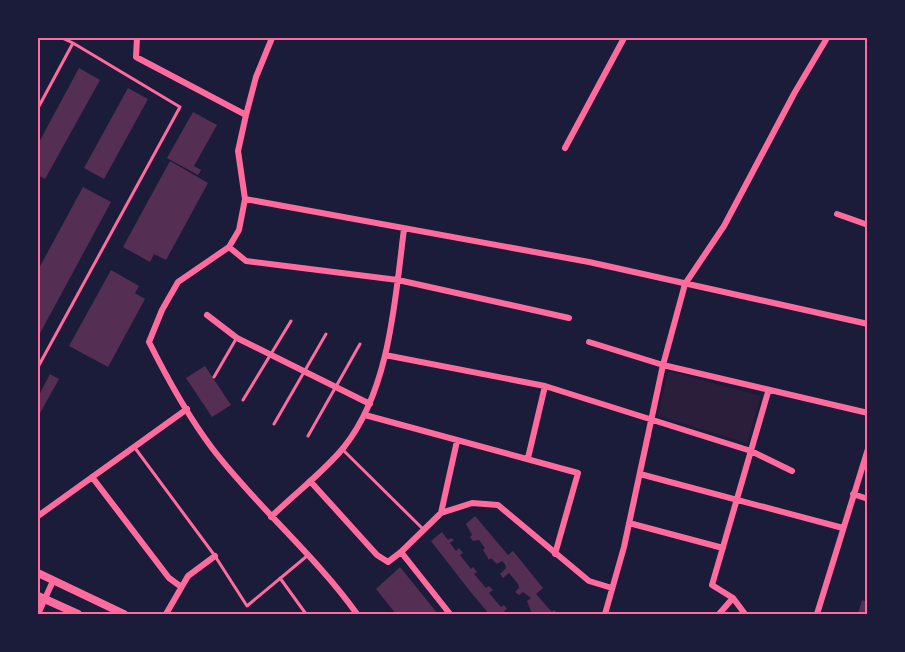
<svg xmlns="http://www.w3.org/2000/svg" width="905" height="652" font-family="'Zilla Slab',serif">
	<style>
		.green { fill: #2a1e3b }
		.building { fill: #542f53 }
		.lines { fill: none; stroke-linecap: round; stroke-linejoin: round }
		.service { stroke: #ff6b9d; stroke-width: 3 }
		.minor { stroke: #ff6b9d; stroke-width: 6 }
		.secondary { stroke: #ff6b9d; stroke-width: 8 }
		.neatline { fill: none; stroke: #ff6b9d; stroke-width: 2 }
	</style>
	<rect width="100%" height="100%" fill="#1b1b3a"/>
	<path class="green" d="M 668,371 L 761,396 L 747,443 L 658,416 Z"/>
	<path class="building" d="M 79,68 L 100,80 L 45,179 L 38,175 L 38,144 Z
		M 128,88 L 148,99 L 104,179 L 84,168 Z
		M 193,112 L 217,125 L 194,166 L 201,170 L 198,175 L 167,158 Z
		M 170,161 L 208,183 L 166,260 L 154,254 L 150,262 L 123,247 Z
		M 83,187 L 111,202 L 38,337 L 38,270 Z
		M 111,270 L 139,286 L 135,293 L 145,299 L 108,367 L 69,346 Z
		M 205,366 L 231,405 L 212,417 L 186,378 Z
		M 50,374 L 59,379 L 39,415 L 38,397 Z
		M 475,516 L 508,555 L 513,551 L 543,588 L 536,594 L 552,612 L 554,610 L 558,614 L 532,614 L 527,601 L 531,598 L 523,592 L 519,595 L 515,592 L 519,588 L 518,584 L 509,573 L 503,578 L 500,574 L 506,568 L 505,564 L 502,561 L 497,564 L 491,558 L 489,560 L 483,550 L 485,548 L 479,540 L 473,541 L 470,537 L 472,535 L 466,524 Z
		M 442,532 L 448,540 L 451,538 L 454,540 L 450,543 L 456,551 L 459,548 L 463,553 L 460,555 L 471,569 L 473,567 L 477,572 L 474,574 L 486,588 L 489,586 L 493,590 L 489,593 L 501,607 L 504,605 L 507,609 L 504,611 L 507,614 L 489,614 L 469,590 L 431,541 Z
		M 400,567 L 438,614 L 396,614 L 376,589 Z
		M 862,600 L 868,602 L 868,614 L 858,614 Z"/>
	<g class="lines">
		<path class="service" d="M 38,108 L 73,43 L 62,38
			M 38,367 L 180,107 L 73,43
			M 214,377 L 236,339
			M 243,400 L 291,321
			M 274,424 L 326,334
			M 308,436 L 360,344
			M 135,448 L 215,556 L 247,606 L 307,556
			M 342,449 L 423,529
			M 280,578 L 306,614"/>
		<path class="minor" d="M 137,38 L 136,57 L 246,115 L 238,151 L 245,199 L 239,230 L 229,247 L 178,282 L 162,310 L 149,342 C 167,378 188,416 212,448 C 257,507 315,555 357,614
			M 246,115 L 256,77 L 272,38
			M 565,148 L 624,38
			M 245,199 L 589,262 L 868,324
			M 837,214 L 868,225
			M 229,247 L 246,261 L 398,280 L 569,318
			M 207,315 L 237,338 L 370,404
			M 589,342 L 663,365 L 868,413
			M 385,355 L 545,386 L 751,451 L 792,471
			M 365,415 L 578,473 L 555,554
			M 528,458 L 545,386
			M 640,474 L 843,528
			M 92,477 L 169,578 L 180,586
			M 310,481 L 377,555 L 388,562 L 401,552 L 441,513 L 472,503 L 498,505 L 589,581 L 612,588
			M 853,494 L 868,499
			M 441,513 L 457,441
			M 38,516 L 187,409
			M 271,517 C 295,493 323,473 344,447 C 390,390 395,299 404,229
			M 629,523 L 723,548
			M 401,552 L 450,614
			M 38,614 L 53,581
			M 166,614 L 188,576 L 215,556
			M 605,614 L 624,547 L 663,365 L 685,284 L 724,226 L 795,92 L 827,38
			M 719,614 L 733,598
			M 745,614 L 733,598 L 712,585 L 768,392
			M 817,614 L 868,449"/>
		<path class="secondary" d="M 38,573 L 124,614
			M 38,596 L 78,614"/>
	</g>
	<rect width="905" height="652" fill="none" stroke="#1b1b3a" stroke-width="78"/>
	<rect x="39" y="39" width="827" height="574" class="neatline"/>
</svg>
